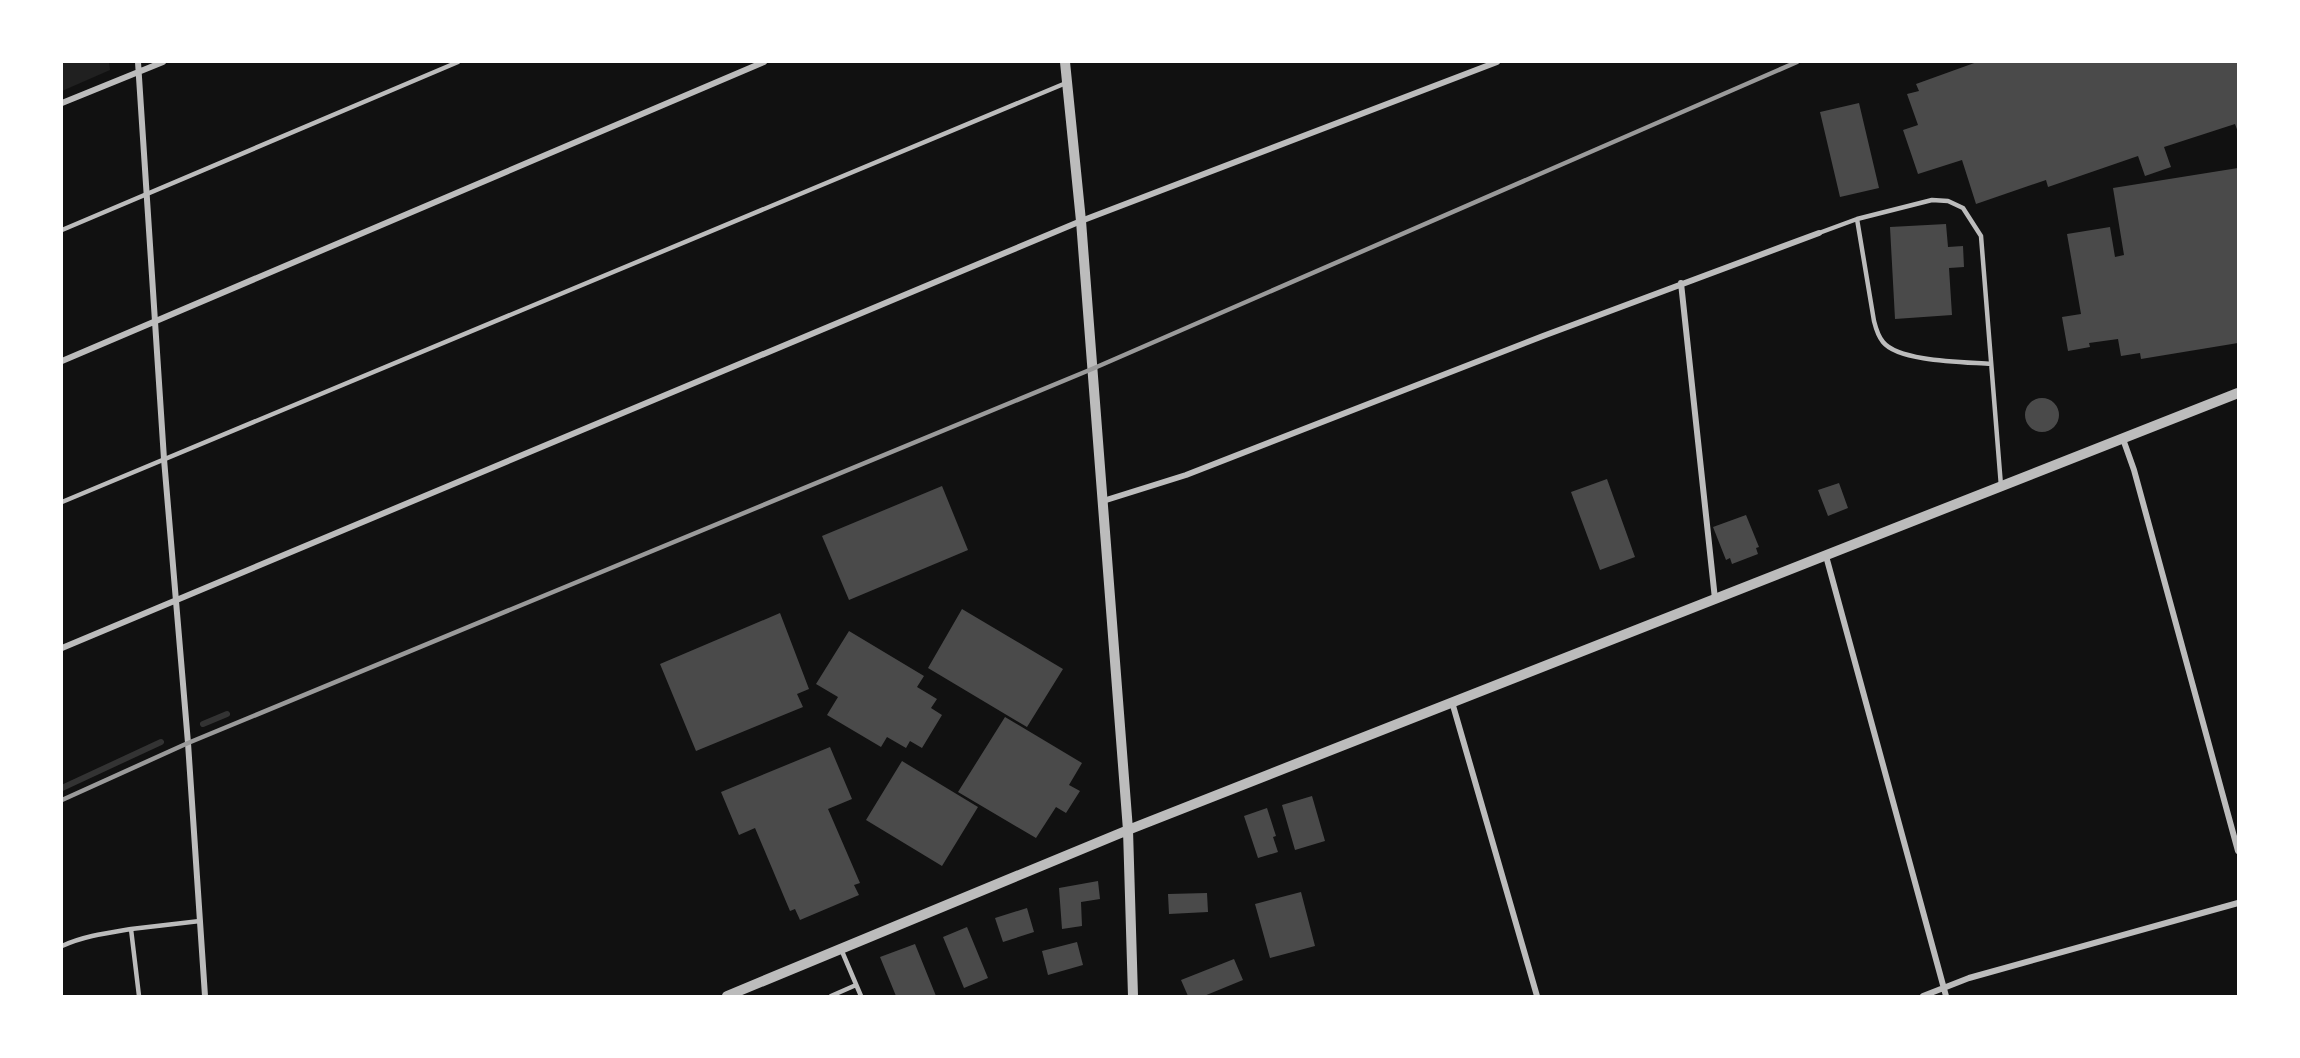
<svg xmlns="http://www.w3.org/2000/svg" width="2300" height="1058" font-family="'Golos Text',sans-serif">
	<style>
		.green { fill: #202020 }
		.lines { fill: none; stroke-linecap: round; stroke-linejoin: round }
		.stream { stroke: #333; stroke-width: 6 }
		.building { fill: #4a4a4a }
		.service { stroke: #bcbcbc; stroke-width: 4.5 }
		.minor { stroke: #bcbcbc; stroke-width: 6 }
		.tertiary { stroke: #bcbcbc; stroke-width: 10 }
		.rail { stroke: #9a9a9a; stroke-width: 4.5 }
	</style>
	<rect width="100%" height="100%" fill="#111"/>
	<path class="green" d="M 62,62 L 109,62 L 110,70 L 62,91 Z"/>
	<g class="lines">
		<path class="stream" d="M 203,724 L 227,714
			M 62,788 L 161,742"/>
	</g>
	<path class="building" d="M 1977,62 L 2238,62 L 2238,132 L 2235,124 L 2164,147 L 2171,167 L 2145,176 L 2138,156 L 2048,187 L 2046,180 L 1976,204 L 1962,160 L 1918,174 L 1903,130 L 1918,125 L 1907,94 L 1919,91 L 1916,84 Z
		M 1859,103 L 1879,188 L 1840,197 L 1820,112 Z
		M 2238,168 L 2238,343 L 2141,359 L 2140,353 L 2121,356 L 2118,339 L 2089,343 L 2090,347 L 2068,351 L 2062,317 L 2081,314 L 2067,234 L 2110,227 L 2115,257 L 2124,255 L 2113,188 Z
		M 1946,224 L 1948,247 L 1963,246 L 1964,267 L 1949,268 L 1952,315 L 1895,319 L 1890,227 Z
		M2025 415a17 17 0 1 1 34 0a17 17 0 1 1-34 0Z
		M 1607,479 L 1635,557 L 1600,570 L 1571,492 Z
		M 1839,483 L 1848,508 L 1828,516 L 1818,490 Z
		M 942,486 L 968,550 L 849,600 L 822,536 Z
		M 1746,515 L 1759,547 L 1756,548 L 1758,554 L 1732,564 L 1730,558 L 1726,560 L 1713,527 Z
		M 962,609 L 1063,669 L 1027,727 L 928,668 Z
		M 780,613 L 809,689 L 797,694 L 803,707 L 696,751 L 660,664 Z
		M 849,631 L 924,676 L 917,687 L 937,699 L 931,708 L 942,715 L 922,748 L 910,741 L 906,748 L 887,737 L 881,747 L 827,715 L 838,697 L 816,684 Z
		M 1005,717 L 1082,763 L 1069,785 L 1080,791 L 1066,813 L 1056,807 L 1036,838 L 958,792 Z
		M 830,747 L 852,799 L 828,809 L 860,883 L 854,885 L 859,895 L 800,920 L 795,909 L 790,911 L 755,828 L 739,835 L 721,792 Z
		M 902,761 L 978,807 L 942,866 L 866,820 Z
		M 1312,796 L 1325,841 L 1295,850 L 1282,805 Z
		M 1267,808 L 1276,836 L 1273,837 L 1278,852 L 1258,858 L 1244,816 Z
		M 1098,881 L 1100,899 L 1081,902 L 1082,926 L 1062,929 L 1059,888 Z
		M 1301,892 L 1315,946 L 1270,958 L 1255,904 Z
		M 1207,893 L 1208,912 L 1169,914 L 1168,894 Z
		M 1027,908 L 1034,932 L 1003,942 L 995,918 Z
		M 967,927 L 988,978 L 964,988 L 943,937 Z
		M 1077,942 L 1083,965 L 1048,975 L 1042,951 Z
		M 915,944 L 936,996 L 896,996 L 880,957 Z
		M 1234,959 L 1243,980 L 1204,996 L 1188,996 L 1181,980 Z"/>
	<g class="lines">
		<path class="service" d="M 1857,219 L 1874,321 C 1876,329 1878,336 1883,342 C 1899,362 1966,362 1991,364
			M 62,230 L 458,62
			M 1819,233 L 1857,219 L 1932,200 L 1948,201 L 1963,208 L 1981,236 L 2001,486
			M 62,502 L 1066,83
			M 62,946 C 84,936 107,933 131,929
			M 841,949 L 861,996
			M 139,996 L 131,929 L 200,921
			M 831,996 L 856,985"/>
		<path class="minor" d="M 138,62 L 164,459 L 188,743 L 205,996
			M 62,103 L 163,62
			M 1681,283 L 1715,599
			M 62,361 L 764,62
			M 2123,439 L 2134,470 L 2238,851
			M 1103,501 L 1186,475 L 1543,336 L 1819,233
			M 1826,556 L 1946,996
			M 62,648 L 1081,221 L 1497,62
			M 1452,702 L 1537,996
			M 1923,996 L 1969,978 L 2238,903"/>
		<path class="tertiary" d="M 1065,62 L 1081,221 L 1128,830 L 1133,996
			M 727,996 L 1128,830 L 2238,393"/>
		<path class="rail" d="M 62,800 L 188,743 L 1092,369 L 1797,62"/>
	</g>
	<rect width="2300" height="1058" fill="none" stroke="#ffffff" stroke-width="126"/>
</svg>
